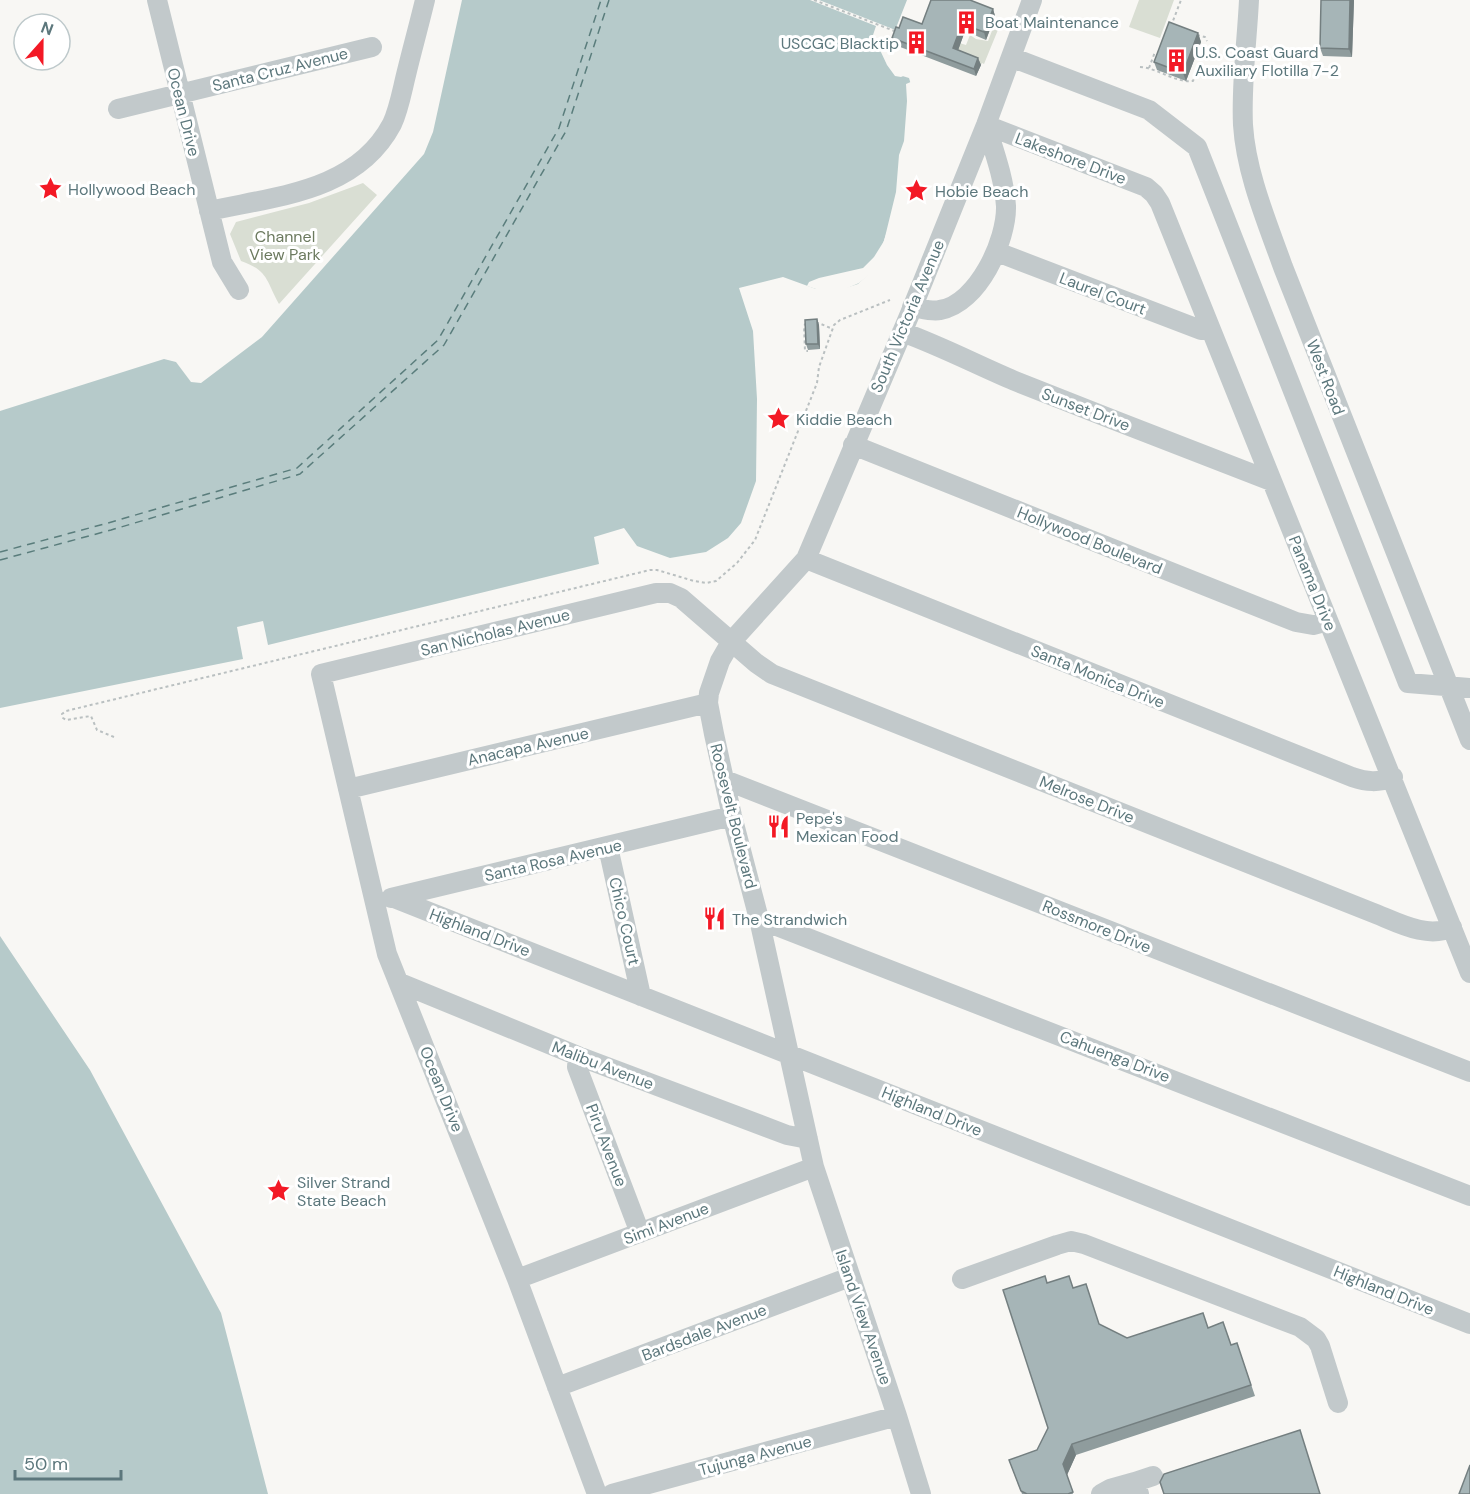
<svg xmlns="http://www.w3.org/2000/svg" width="1470" height="1494" font-family="'DM Sans',sans-serif">
	<style>
		.green { fill: #d9ded3 }
		.water { fill: #b6caca }
		.pier { fill: #f8f7f4 }
		.lines { fill: none; stroke-linecap: round; stroke-linejoin: round }
		.ferry { stroke: #5a7d7c; stroke-width: 1.5; stroke-dasharray: 8 6; stroke-linecap: butt }
		.path { stroke: #bac0c1; stroke-width: 2; stroke-dasharray: 3 3; stroke-linecap: butt }
		.minor { stroke: #c2c9cb; stroke-width: 20 }
		.wall { fill: #8f9c9d }
		.shaded-wall { fill: #747f80 }
		.building { fill: #a6b5b7; stroke: #747f80; stroke-width: 1.5 }
		.labels { text-anchor: middle; stroke-width: 6; stroke-linejoin: round; paint-order: stroke }
		.poi-label { font-size: 16px; fill: #5c777c; stroke: #fff; text-anchor: start }
		.street-label { font-size: 16px; fill: #5c777c; stroke: #fff }
		.park-label { font-size: 16px; fill: #6c7a5f; stroke: #fff }
	</style>
	<rect width="100%" height="100%" fill="#f8f7f4"/>
	<path class="green" d="M 1139,0 L 1174,0 L 1160,38 L 1129,27 Z
		M 997,18 L 1002,20 L 984,64 L 982,63 L 981,65 L 956,56 L 956,42 L 966,45 L 970,35 L 976,39 L 988,41 Z
		M 363,183 L 377,195 L 279,304 C 266,281 269,271 241,261 L 230,234 L 236,222 L 309,203 Z"/>
	<path class="water" d="M 462,0 L 907,0 L 894,33 L 883,29 L 882,43 L 896,74 L 909,78 L 912,88 L 911,163 L 874,269 L 858,284 L 836,291 L 816,289 L 783,277 L 739,288 L 753,331 L 757,399 L 756,481 L 741,523 L 728,538 L 706,552 L 670,558 L 637,546 L 624,528 L 594,537 L 599,564 L 268,645 L 263,621 L 237,627 L 243,659 L 0,708 L 0,411 L 164,359 L 176,362 L 191,382 L 201,383 L 262,337 L 424,154 L 433,132 Z
		M 0,936 L 90,1070 L 221,1313 L 268,1494 L 0,1494 Z"/>
	<path class="pier" d="M 810,0 L 819,0 L 898,31 L 893,36 L 884,32 L 883,35 L 888,54 L 898,72 L 908,74 L 901,77 L 895,76 L 887,65 L 873,35 L 876,26 Z
		M 913,81 L 915,88 L 914,163 L 902,219 L 889,252 L 879,267 L 859,283 L 836,293 L 817,293 L 816,289 L 807,286 L 809,282 L 819,278 L 863,268 L 874,257 L 884,241 L 896,192 L 899,155 L 904,141 L 907,101 L 906,84 Z"/>
	<g class="lines">
		<path class="ferry" d="M 0,552 L 108,523 L 297,468 L 438,340 L 559,128 L 601,0
			M 0,560 L 111,530 L 300,474 L 444,345 L 566,131 L 609,0"/>
		<path class="path" d="M 814,0 L 897,32
			M 1068,22 L 1080,27
			M 1171,26 L 1181,0
			M 1197,35 L 1205,37 L 1207,41
			M 1140,67 C 1158,68 1175,83 1193,81 L 1198,68
			M 1149,68 L 1155,52
			M 816,322 L 833,329
			M 806,323 L 804,326 L 805,351 L 808,351
			M 114,737 L 97,730 L 91,716 L 66,720 L 63,718 L 62,714 L 66,711 L 650,570 L 657,570 L 694,581 L 706,583 L 716,581 L 737,563 L 755,540 L 817,383 L 819,367 L 834,325 L 840,320 L 890,300"/>
		<path class="minor" d="M 157,0 L 222,262 L 239,290
			M 1249,0 C 1247,41 1241,84 1243,125 C 1246,173 1267,222 1283,267 L 1470,740
			M 1011,57 L 1149,110 L 1197,147 L 1408,683 L 1470,688
			M 118,109 L 372,47
			M 986,125 L 1146,187 L 1154,194 L 1160,203 L 1470,973
			M 209,211 C 276,196 356,192 392,124 C 399,109 402,91 406,75 C 412,50 419,25 425,0
			M 997,252 L 1201,330 L 1210,330
			M 912,307 C 920,308 932,312 940,310 C 978,304 1007,240 1006,206 C 1004,178 994,151 986,125
			M 902,332 C 941,346 977,365 1015,381 C 1100,415 1186,448 1271,481
			M 853,445 L 1296,622 L 1313,625 L 1328,621
			M 806,559 L 1352,777 C 1367,782 1378,783 1393,777
			M 725,780 L 1470,1072
			M 348,789 L 708,703
			M 608,847 L 641,996
			M 391,898 L 732,816
			M 394,898 L 1470,1324
			M 759,919 L 1470,1196
			M 400,983 L 578,1056 L 787,1135 L 808,1139
			M 578,1056 L 577,1067 L 640,1233
			M 517,1279 L 814,1167
			M 962,1279 L 1057,1245 L 1071,1241 L 1084,1244 L 1300,1327 L 1316,1339 L 1320,1346 L 1338,1403
			M 557,1387 L 850,1277
			M 597,1494 L 517,1279 L 387,954 L 321,674 L 656,593 L 670,593 L 681,598 L 756,663 L 772,674 L 1371,912 C 1395,921 1427,940 1452,927
			M 612,1494 L 897,1416
			M 921,1494 L 897,1416 L 814,1167 L 759,919 L 732,816 L 714,734 L 708,703 L 709,693 L 720,661 L 731,642 L 806,559 L 909,316 L 986,125 L 1032,0
			M 1101,1494 L 1110,1489 L 1135,1482
			M 1139,1494 L 1135,1482 L 1153,1476"/>
	</g>
	<path class="wall" d="M 1354,0 L 1352,57 L 1323,56 L 1320,48 Z
		M 993,9 L 995,16 L 986,40 L 965,31 L 958,50 L 978,58 L 981,65 L 976,76 L 895,45 L 892,38 L 899,28 L 922,24 Z
		M 1198,33 L 1201,42 L 1186,81 L 1157,70 L 1154,62 Z
		M 817,319 L 819,325 L 820,349 L 808,350 L 806,344 Z
		M 1047,1283 L 1074,1288 L 1099,1325 L 1127,1338 L 1208,1328 L 1231,1345 L 1237,1343 L 1255,1396 L 1076,1455 L 1067,1475 L 1073,1494 L 1022,1494 L 1009,1460 L 1037,1450 L 1048,1428 Z"/>
	<path class="shaded-wall" d="M 1350,0 L 1354,0 L 1352,57 L 1349,49 Z
		M 993,9 L 995,16 L 986,40 L 984,32 Z
		M 962,24 L 965,31 L 956,56 L 953,48 Z
		M 1198,33 L 1201,42 L 1186,81 L 1183,73 Z
		M 978,58 L 981,65 L 976,76 L 974,69 Z
		M 817,319 L 819,325 L 820,349 L 818,344 Z
		M 1072,1444 L 1076,1455 L 1067,1475 L 1073,1494 L 1063,1464 Z"/>
	<path class="building" d="M 931,0 L 970,0 L 993,9 L 984,32 L 962,24 L 953,48 L 978,58 L 974,69 L 892,38 L 896,27 L 899,28 L 903,17 L 922,24 Z
		M 1321,0 L 1350,0 L 1349,49 L 1320,48 Z
		M 1169,22 L 1198,33 L 1183,73 L 1154,62 Z
		M 817,319 L 818,344 L 806,344 L 805,320 Z
		M 1045,1276 L 1047,1283 L 1069,1276 L 1073,1288 L 1086,1284 L 1099,1324 L 1127,1338 L 1203,1313 L 1208,1328 L 1223,1322 L 1231,1345 L 1237,1343 L 1251,1385 L 1072,1444 L 1063,1464 L 1073,1492 L 1068,1494 L 1027,1494 L 1021,1491 L 1009,1460 L 1037,1450 L 1048,1428 L 1003,1290 Z
		M 1300,1430 L 1320,1494 L 1164,1494 L 1160,1482 L 1164,1474 Z
		M 1470,1465 L 1470,1494 L 1459,1494 Z"/>
	<defs>
		<symbol id="building-bare" viewBox="-9 -9 18 18"><path d="M-4-6H4V6H1V3H-1V6H-4ZM-2.5-4.3h1.7v1.8h-1.7ZM.8-4.3h1.7v1.8H.8ZM-2.5-1h1.7V.8h-1.7ZM.8-1h1.7V.8H.8Z" fill="#f31925" stroke="#fff" stroke-width="2.5" paint-order="stroke"/></symbol>
		<symbol id="sight-bare" viewBox="-9 -9 18 18"><path d="M0-6L1.8-2.2L6-1.7L2.9 1.2L3.7 5.4L0 3.3L-3.7 5.4L-2.9 1.2L-6-1.7L-1.8-2.2Z" fill="#f31925" stroke="#fff" stroke-width="2.5" paint-order="stroke"/></symbol>
		<symbol id="restaurant-bare" viewBox="-9 -9 18 18"><path d="M-5-6h1v4h1v-4h1v4h1v-4h1v5L-1.5 .5V6h-2V.5L-5-1ZM5-6V6H3V1.5H1.5Q1.5-4 5-6Z" fill="#f31925" stroke="#fff" stroke-width="2.5" paint-order="stroke"/></symbol>
	</defs>
	<g fill-rule="evenodd">
		<use href="#building-bare" x="950" y="6" width="33" height="33"/>
		<use href="#building-bare" x="900" y="26" width="33" height="33"/>
		<use href="#building-bare" x="1160" y="44" width="33" height="33"/>
		<use href="#sight-bare" x="34" y="172" width="33" height="33"/>
		<use href="#sight-bare" x="900" y="174" width="33" height="33"/>
		<use href="#sight-bare" x="762" y="402" width="33" height="33"/>
		<use href="#restaurant-bare" x="762" y="810" width="33" height="33"/>
		<use href="#restaurant-bare" x="698" y="902" width="33" height="33"/>
		<use href="#sight-bare" x="262" y="1174" width="33" height="33"/>
	</g>
	<g class="labels">
		<g class="poi-label">
			<text x="985" y="28">Boat Maintenance</text>
			<text x="899" y="49" text-anchor="end">USCGC Blacktip</text>
			<text x="1195" y="58">U.S. Coast Guard<tspan x="1195" dy="18">Auxiliary Flotilla 7-2</tspan></text>
			<text x="68" y="195">Hollywood Beach</text>
			<text x="935" y="197">Hobie Beach</text>
			<text x="796" y="425">Kiddie Beach</text>
			<text x="796" y="824">Pepe's<tspan x="796" dy="18">Mexican Food</tspan></text>
			<text x="732" y="925">The Strandwich</text>
			<text x="297" y="1188">Silver Strand<tspan x="297" dy="18">State Beach</tspan></text>
		</g>
		<g class="street-label">
			<text transform="translate(280 69) rotate(-14)" y="6">Santa Cruz Avenue</text>
			<text transform="translate(184 112) rotate(76)" y="6">Ocean Drive</text>
			<text transform="translate(1071 158) rotate(21)" y="6">Lakeshore Drive</text>
			<text transform="translate(1103 293) rotate(21)" y="6">Laurel Court</text>
			<text transform="translate(907 316) rotate(-67)" y="6">South Victoria Avenue</text>
			<text transform="translate(1326 377) rotate(69)" y="6">West Road</text>
			<text transform="translate(1086 409) rotate(21)" y="6">Sunset Drive</text>
			<text transform="translate(1090 540) rotate(22)" y="6">Hollywood Boulevard</text>
			<text transform="translate(1313 583) rotate(68)" y="6">Panama Drive</text>
			<text transform="translate(495 632) rotate(-14)" y="6">San Nicholas Avenue</text>
			<text transform="translate(1098 676) rotate(22)" y="6">Santa Monica Drive</text>
			<text transform="translate(528 746) rotate(-13)" y="6">Anacapa Avenue</text>
			<text transform="translate(1087 799) rotate(22)" y="6">Melrose Drive</text>
			<text transform="translate(734 816) rotate(76)" y="6">Roosevelt Boulevard</text>
			<text transform="translate(553 860) rotate(-13)" y="6">Santa Rosa Avenue</text>
			<text transform="translate(625 921) rotate(77)" y="6">Chico Court</text>
			<text transform="translate(1097 926) rotate(22)" y="6">Rossmore Drive</text>
			<text transform="translate(480 932) rotate(21)" y="6">Highland Drive</text>
			<text transform="translate(1115 1056) rotate(21)" y="6">Cahuenga Drive</text>
			<text transform="translate(603 1065) rotate(21)" y="6">Malibu Avenue</text>
			<text transform="translate(442 1089) rotate(68)" y="6">Ocean Drive</text>
			<text transform="translate(932 1111) rotate(22)" y="6">Highland Drive</text>
			<text transform="translate(607 1145) rotate(69)" y="6">Piru Avenue</text>
			<text transform="translate(666 1223) rotate(-21)" y="6">Simi Avenue</text>
			<text transform="translate(1384 1290) rotate(22)" y="6">Highland Drive</text>
			<text transform="translate(864 1317) rotate(71)" y="6">Island View Avenue</text>
			<text transform="translate(704 1332) rotate(-21)" y="6">Bardsdale Avenue</text>
			<text transform="translate(755 1455) rotate(-15)" y="6">Tujunga Avenue</text>
		</g>
		<g class="park-label">
			<text x="285" y="242">Channel<tspan x="285" dy="18">View Park</tspan></text>
		</g>
	</g>
	<g transform="translate(42 42) rotate(21)"><circle r="28" fill="#ffffff" stroke="#bec9cb" stroke-width="1.5"/>
	<path d="M0-4.5L10 22L0 15L-10 22Z" fill="#f31925"/>
	<text y="-9" font-size="16" font-weight="bold" text-anchor="middle" fill="#5c777c">N</text>
	</g>
	<path d="M15 1470v9h106v-9" fill="none" stroke="#5c777c" stroke-width="3"/>
	<text x="24" y="1470" font-size="18" fill="#5c777c" stroke="#ffffff" stroke-width="4.5" paint-order="stroke">50 m</text>
</svg>
